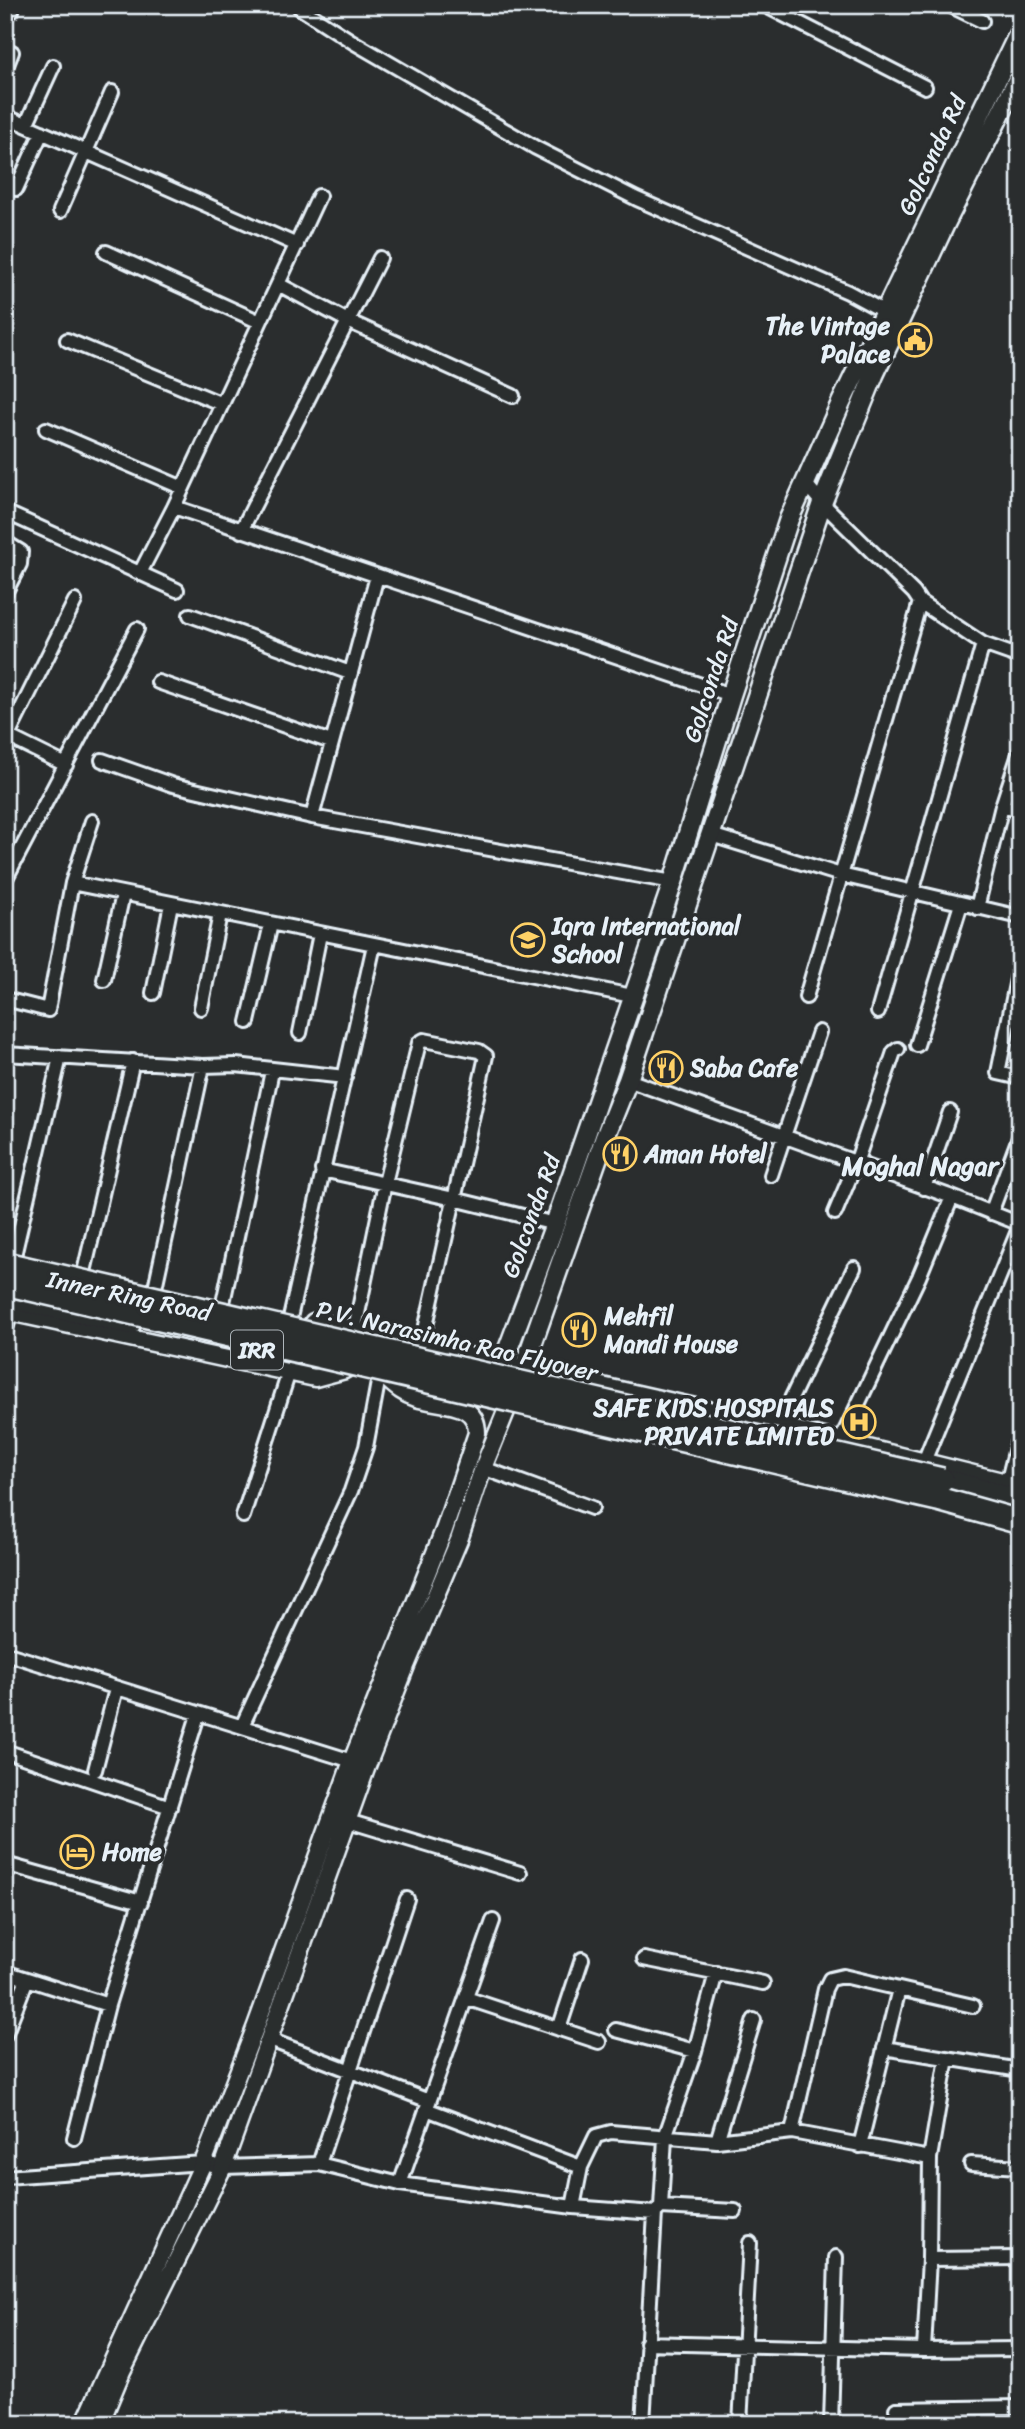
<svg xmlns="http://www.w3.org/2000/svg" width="1025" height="2429" font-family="Sriracha,sans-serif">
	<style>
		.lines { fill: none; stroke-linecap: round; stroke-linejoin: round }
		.minor-casing { stroke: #e8f1f8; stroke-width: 18 }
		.tertiary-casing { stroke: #e8f1f8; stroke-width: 21 }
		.secondary-casing { stroke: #e8f1f8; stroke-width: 23 }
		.primary-casing { stroke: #e8f1f8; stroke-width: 26 }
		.motorway-casing { stroke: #e8f1f8; stroke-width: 28 }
		.minor { stroke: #2a2d2e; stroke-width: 12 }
		.tertiary { stroke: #2a2d2e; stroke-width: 16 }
		.secondary { stroke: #2a2d2e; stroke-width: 18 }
		.primary { stroke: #2a2d2e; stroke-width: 21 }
		.motorway { stroke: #2a2d2e; stroke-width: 23 }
		.motorway-bridge-casing { stroke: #e8f1f8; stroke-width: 28; stroke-linecap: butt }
		.motorway-bridge { stroke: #2a2d2e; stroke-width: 23 }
		.labels { text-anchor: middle; stroke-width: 7; stroke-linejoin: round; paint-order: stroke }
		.shield { fill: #2a2d2e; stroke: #afb6bb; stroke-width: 2 }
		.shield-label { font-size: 23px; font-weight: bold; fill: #e8f1f8 }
		.street-label { font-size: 24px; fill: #e8f1f8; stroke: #2a2d2e }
		.poi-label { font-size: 24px; font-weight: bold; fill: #e8f1f8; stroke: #2a2d2e; text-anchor: start }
		.neighbourhood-label { font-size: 26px; font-weight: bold; fill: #e8f1f8; stroke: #2a2d2e }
	</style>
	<rect width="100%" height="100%" fill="#2a2d2e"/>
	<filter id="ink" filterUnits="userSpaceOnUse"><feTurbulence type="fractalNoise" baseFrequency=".0143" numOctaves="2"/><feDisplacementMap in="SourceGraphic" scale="14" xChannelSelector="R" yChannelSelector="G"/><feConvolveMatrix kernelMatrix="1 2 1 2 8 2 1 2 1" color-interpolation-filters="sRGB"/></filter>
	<g filter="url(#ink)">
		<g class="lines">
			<defs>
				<path id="minor" d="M 764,5 L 925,87
					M 949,5 L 982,21
					M 5,8 L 12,11
					M 300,8 L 353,42 L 536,148 L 637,199 L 848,292 L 885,312
					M 5,70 L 12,52
					M 5,116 L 297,245
					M 26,125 L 53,66
					M 16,189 L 42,132
					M 60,211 L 112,92
					M 106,252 L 260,322
					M 278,284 L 348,321 L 513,396
					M 67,340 L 222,404
					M 46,429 L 183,488
					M 805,483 L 822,503 L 914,593 L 920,602 L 983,644 L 1020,657
					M 174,507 L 731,695
					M 5,512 L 177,590
					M 241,531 L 380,258
					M 5,542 L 21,552 L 20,564 L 5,593
					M 140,573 L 174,507 L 319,196
					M 190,615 L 350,673
					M 158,682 L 331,742
					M 5,735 L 66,765
					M 5,742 L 75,601
					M 102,760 L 173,785 L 312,817 L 673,882
					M 1002,806 L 1020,811
					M 312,817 L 377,576
					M 711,835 L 841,875 L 1020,917
					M 5,880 L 137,629
					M 72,883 L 632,996
					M 977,908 L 1002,806 L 1020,751
					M 1020,964 L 998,1073 L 1020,1078
					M 104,980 L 123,894
					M 153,993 L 171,904
					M 806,997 L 920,602
					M 5,999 L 48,1010 L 72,883 L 92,821
					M 201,1008 L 220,914
					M 878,1012 L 983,644
					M 248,1022 L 271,924
					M 300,1033 L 320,934
					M 917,1045 L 961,904
					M 5,1054 L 203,1066 L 236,1065 L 345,1077
					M 628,1080 L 952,1197 L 1020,1224
					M 322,1170 L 454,1199 L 555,1224
					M 771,1175 L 819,1032
					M 924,1188 L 950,1112
					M 835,1213 L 856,1163 L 894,1052 L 898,1049
					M 991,1213 L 1020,1135
					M 14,1256 L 60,1057
					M 84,1272 L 133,1061
					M 155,1288 L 203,1066
					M 223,1303 L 272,1071
					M 290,1318 L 374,945
					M 5,1332 L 13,1306
					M 354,1333 L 385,1183 L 419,1043 L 424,1040 L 479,1051 L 486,1056 L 421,1348
					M 777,1428 L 854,1268
					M 839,1444 L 919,1277 L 952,1197
					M 923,1464 L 1020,1226
					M 483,1468 L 592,1508
					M 1007,1484 L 1020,1432
					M 243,1516 L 289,1372
					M 5,1653 L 352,1761
					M 242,1726 L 351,1491 L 366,1447 L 379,1377
					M 5,1751 L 170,1807
					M 95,1770 L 116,1689
					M 348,1821 L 520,1873
					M 5,1864 L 141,1902
					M 644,1959 L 763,1983
					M 5,1972 L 108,2005
					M 466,1998 L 599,2042
					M 559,2029 L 582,1959
					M 616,2030 L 695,2051
					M 5,2035 L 27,1979
					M 270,2040 L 429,2101
					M 884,2048 L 1020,2070
					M 426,2109 L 581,2167
					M 792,2132 L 825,1989 L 830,1979 L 843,1976 L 973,2006
					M 74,2138 L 108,2005 L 198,1715
					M 717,2141 L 754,2020
					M 860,2146 L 899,1989
					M 319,2164 L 407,1899
					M 971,2164 L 1020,2167
					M 5,2177 L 203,2163 L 223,2167 L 319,2164 L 400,2184 L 573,2207 L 655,2213 L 643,2424
					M 400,2184 L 493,1921
					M 573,2207 L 581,2167 L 596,2136 L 611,2132 L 717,2141 L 792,2132 L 930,2158
					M 661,2207 L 665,2137 L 695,2051 L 716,1973
					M 656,2212 L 661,2207 L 735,2211
					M 929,2259 L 1020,2258
					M 646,2343 L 924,2350 L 1020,2349
					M 924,2350 L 929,2259 L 930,2158 L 947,2058
					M 896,2409 L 1020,2407
					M 740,2424 L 750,2243
					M 831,2424 L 836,2257"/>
				<path id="tertiary" d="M 5,1311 L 315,1378 L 345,1370
					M 84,2424 L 203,2163 L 256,2026 L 352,1761 L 444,1530 L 477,1433 C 477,1400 441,1406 416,1398 C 404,1394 397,1388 388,1380
					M 100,2424 L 122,2371 L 223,2167 L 367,1766 L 406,1666 L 459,1540 L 483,1468 L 507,1409"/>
				<path id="secondary" d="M 502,1365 L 555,1224 L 673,882 L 731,695 L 789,519 L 841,403 L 1020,31
					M 523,1370 L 605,1137 L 628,1080 L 822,503 L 874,375 L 946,222 L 1020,75"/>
				<path id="primary" d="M 5,1297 L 130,1323
					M 315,1324 L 777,1428 L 1020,1488"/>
				<path id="motorway" d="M 942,1480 L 1020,1502"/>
			</defs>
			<use href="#minor" class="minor-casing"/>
			<use href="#tertiary" class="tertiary-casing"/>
			<use href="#secondary" class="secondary-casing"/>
			<use href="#primary" class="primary-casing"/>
			<use href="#motorway" class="motorway-casing"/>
			<use href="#minor" class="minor"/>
			<use href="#tertiary" class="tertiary"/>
			<use href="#secondary" class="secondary"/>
			<use href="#primary" class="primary"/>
			<use href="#motorway" class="motorway"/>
			<defs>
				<path id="motorway-bridge" d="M 5,1264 L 942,1480
					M 5,1283 L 938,1499 L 1020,1522"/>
			</defs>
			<use href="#motorway-bridge" class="motorway-bridge-casing"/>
			<use href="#motorway-bridge" class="motorway-bridge"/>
		</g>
	</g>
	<defs>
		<symbol id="civic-ring" viewBox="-11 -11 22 22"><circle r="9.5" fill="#2a2d2e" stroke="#ffd166" stroke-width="1.5"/><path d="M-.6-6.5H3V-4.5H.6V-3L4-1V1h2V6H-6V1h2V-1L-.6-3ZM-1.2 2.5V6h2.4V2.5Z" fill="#ffd166"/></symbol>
		<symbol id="university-ring" viewBox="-11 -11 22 22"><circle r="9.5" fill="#2a2d2e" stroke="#ffd166" stroke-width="1.5"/><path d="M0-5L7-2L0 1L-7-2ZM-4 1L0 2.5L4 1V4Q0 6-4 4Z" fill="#ffd166"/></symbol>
		<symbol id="restaurant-ring" viewBox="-11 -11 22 22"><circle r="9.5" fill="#2a2d2e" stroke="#ffd166" stroke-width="1.5"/><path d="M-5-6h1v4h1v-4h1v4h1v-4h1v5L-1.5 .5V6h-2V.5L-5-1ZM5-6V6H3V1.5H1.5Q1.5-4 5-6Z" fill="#ffd166"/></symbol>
		<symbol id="hospital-ring" viewBox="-11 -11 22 22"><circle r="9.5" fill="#2a2d2e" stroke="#ffd166" stroke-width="1.5"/><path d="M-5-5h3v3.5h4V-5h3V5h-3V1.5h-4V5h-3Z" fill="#ffd166"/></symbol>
		<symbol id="hotel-ring" viewBox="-11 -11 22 22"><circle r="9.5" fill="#2a2d2e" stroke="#ffd166" stroke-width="1.5"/><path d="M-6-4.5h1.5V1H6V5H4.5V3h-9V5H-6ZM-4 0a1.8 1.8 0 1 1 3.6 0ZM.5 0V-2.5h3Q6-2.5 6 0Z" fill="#ffd166"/></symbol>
	</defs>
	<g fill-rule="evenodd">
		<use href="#civic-ring" x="896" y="321" width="38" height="38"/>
		<use href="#university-ring" x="509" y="921" width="38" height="38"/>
		<use href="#restaurant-ring" x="647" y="1049" width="38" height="38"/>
		<use href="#restaurant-ring" x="601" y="1135" width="38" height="38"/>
		<use href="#restaurant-ring" x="560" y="1311" width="38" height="38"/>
		<use href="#hospital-ring" x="840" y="1403" width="38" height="38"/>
		<use href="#hotel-ring" x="58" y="1833" width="38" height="38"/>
	</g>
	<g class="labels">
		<rect class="shield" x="231" y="1330.5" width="52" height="39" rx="5"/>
		<g class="shield-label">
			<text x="257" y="1358">IRR</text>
		</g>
		<g class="street-label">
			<text transform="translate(932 155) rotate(-65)" y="8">Golconda Rd</text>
			<text transform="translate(711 680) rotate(-72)" y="8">Golconda Rd</text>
			<text transform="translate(531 1216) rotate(-70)" y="8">Golconda Rd</text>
			<text transform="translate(129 1296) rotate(12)" y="8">Inner Ring Road</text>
			<text transform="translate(457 1341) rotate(13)" y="8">P.V. Narasimha Rao Flyover</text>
		</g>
		<g class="poi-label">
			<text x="890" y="334" text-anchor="end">The Vintage<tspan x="890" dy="28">Palace</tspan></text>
			<text x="552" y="934">Iqra International<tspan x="552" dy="28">School</tspan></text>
			<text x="690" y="1076">Saba Cafe</text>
			<text x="644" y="1162">Aman Hotel</text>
			<text x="604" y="1324">Mehfil<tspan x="604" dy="28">Mandi House</tspan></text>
			<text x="834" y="1416" text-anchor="end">SAFE KIDS HOSPITALS<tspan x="834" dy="28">PRIVATE LIMITED</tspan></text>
			<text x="102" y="1860">Home</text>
		</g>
		<g class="neighbourhood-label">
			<text x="920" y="1175">Moghal Nagar</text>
		</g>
	</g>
	<rect width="1025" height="2429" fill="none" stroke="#2a2d2e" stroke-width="28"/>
	<rect x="14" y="14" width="997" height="2401" fill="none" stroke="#e8f1f8" stroke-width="2.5" filter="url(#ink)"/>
</svg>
